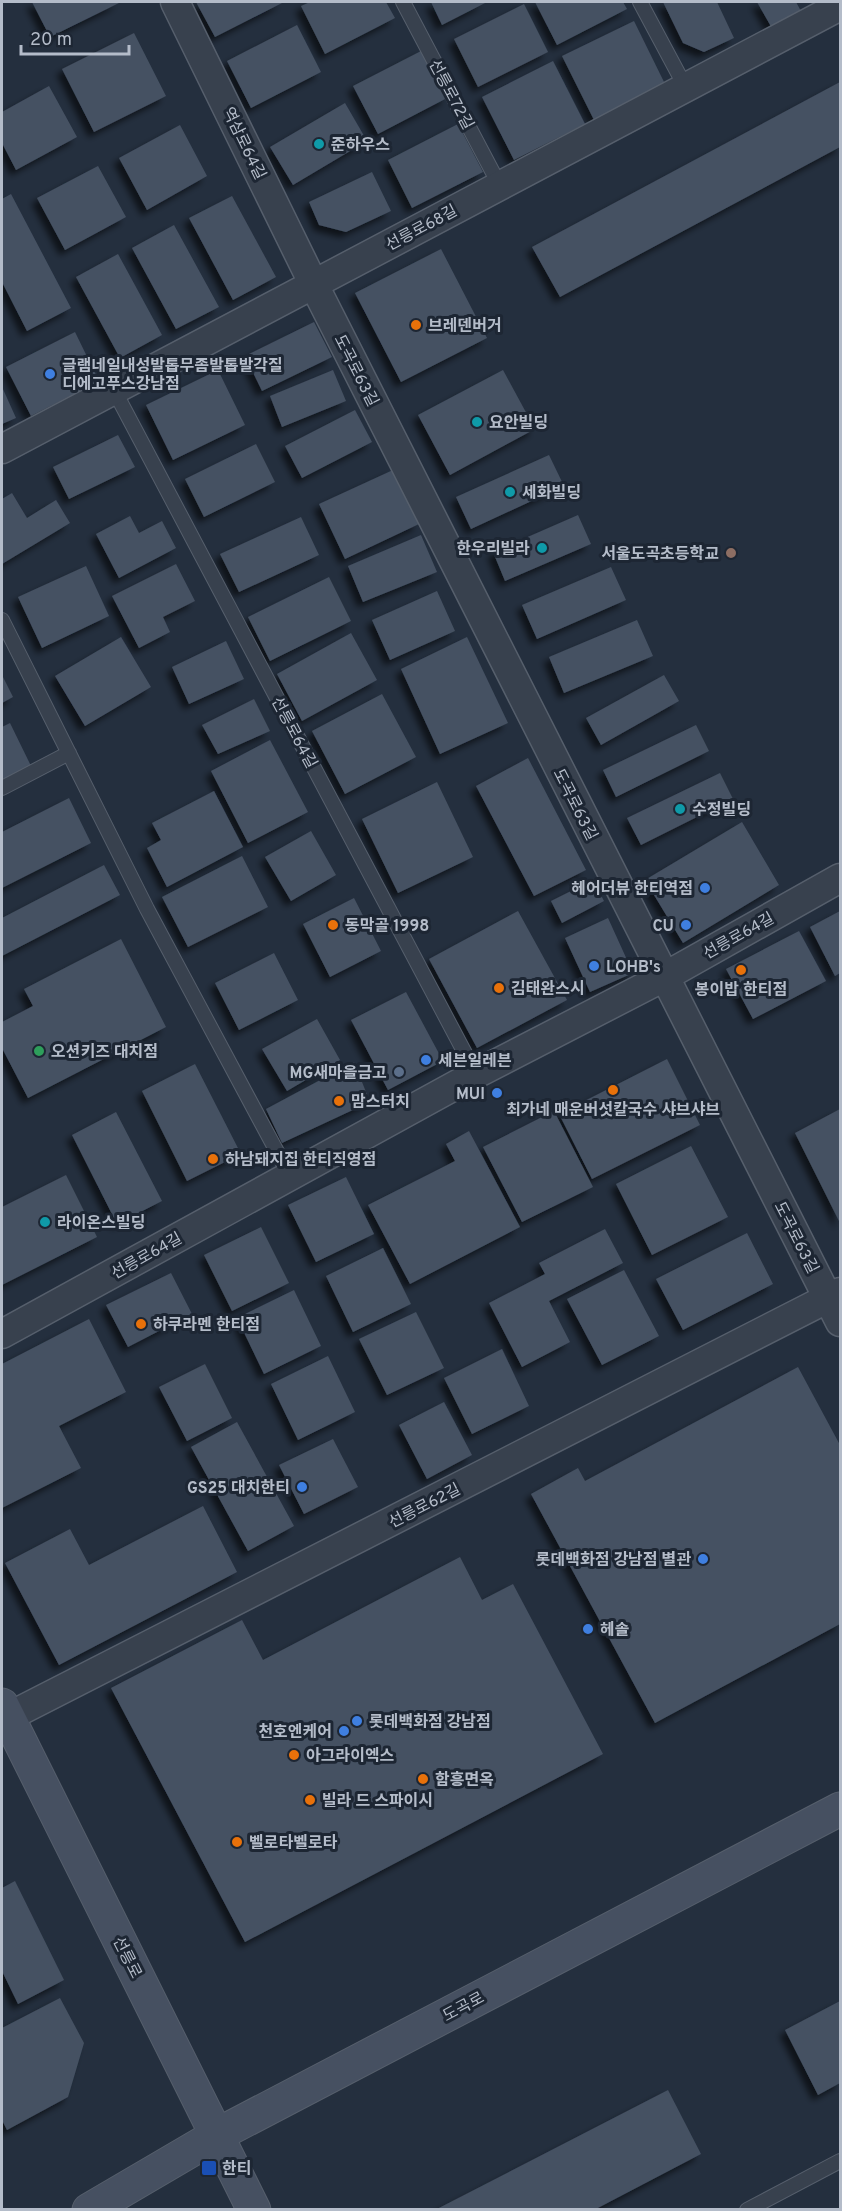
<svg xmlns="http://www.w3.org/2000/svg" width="842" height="2211" font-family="Overpass,'Noto Sans KR',sans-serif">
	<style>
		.building { fill: #455162; filter: url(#shadow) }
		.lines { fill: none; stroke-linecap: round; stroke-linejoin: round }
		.lane-casing { stroke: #565f6c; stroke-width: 16 }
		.street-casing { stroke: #565f6c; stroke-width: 31 }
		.secondary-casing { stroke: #565f6c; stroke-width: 35 }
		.lane { stroke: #38414e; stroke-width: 14 }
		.street { stroke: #38414e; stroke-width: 28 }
		.secondary { stroke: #465061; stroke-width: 33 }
		.culture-dot { fill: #0f9aa8; stroke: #1d2633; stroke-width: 2 }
		.food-dot { fill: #e8710a; stroke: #1d2633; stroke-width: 2 }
		.shop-dot { fill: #3f7fe0; stroke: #1d2633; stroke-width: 2 }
		.education-dot { fill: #8d6e63; stroke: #1d2633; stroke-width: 2 }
		.leisure-dot { fill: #2e9e5b; stroke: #1d2633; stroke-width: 2 }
		.service-dot { fill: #5c6f8a; stroke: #1d2633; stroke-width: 2 }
		.transit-dot { fill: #1a4fb4; stroke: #1d2633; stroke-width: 2 }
		.labels { text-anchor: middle; stroke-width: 6; stroke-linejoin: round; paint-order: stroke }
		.street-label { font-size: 16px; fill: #b4bcc9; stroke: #1d2633 }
		.poi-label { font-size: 16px; font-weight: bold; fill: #b4bcc9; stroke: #1d2633; text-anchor: start }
	</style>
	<defs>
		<filter id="shadow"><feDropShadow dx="-5.5" dy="5.5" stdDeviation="3" flood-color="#0009"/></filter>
	</defs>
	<rect width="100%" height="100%" fill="#242f3e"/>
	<path class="building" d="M 32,2 L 121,2 L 50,37 Z
		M 196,2 L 284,2 L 215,37 Z
		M 310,2 L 386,2 L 395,18 L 325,54 L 301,6 Z
		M 431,2 L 487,2 L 442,25 Z
		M 535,2 L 623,2 L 627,9 L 557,45 Z
		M 663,2 L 717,2 L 734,38 L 704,52 L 683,43 Z
		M 757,2 L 796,2 L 802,13 L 773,30 Z
		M 524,4 L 548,52 L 478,87 L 454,39 Z
		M 634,21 L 665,84 L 594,120 L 562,56 Z
		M 297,25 L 321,72 L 251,108 L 227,61 Z
		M 134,33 L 166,96 L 94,132 L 62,69 Z
		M 423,50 L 447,98 L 378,134 L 353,86 Z
		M 553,61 L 585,124 L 514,160 L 482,97 Z
		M 840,82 L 840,147 L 560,297 L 532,247 Z
		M 49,86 L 77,137 L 16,170 L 2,143 L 2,112 Z
		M 345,103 L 367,141 L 293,185 L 270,147 Z
		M 458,124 L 483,172 L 412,208 L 388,160 Z
		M 180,125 L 207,176 L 147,210 L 119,158 Z
		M 98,166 L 126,217 L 65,250 L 37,198 Z
		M 372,172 L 391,211 L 346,232 L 319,225 L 309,202 Z
		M 11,194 L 71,308 L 27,331 L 2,282 L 2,199 Z
		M 232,196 L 276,277 L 233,300 L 189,218 Z
		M 174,225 L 219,307 L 176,329 L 132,248 Z
		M 441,249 L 487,338 L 401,382 L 355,293 Z
		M 118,254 L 162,335 L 120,358 L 76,277 Z
		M 314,322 L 332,357 L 262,391 L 245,356 Z
		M 75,332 L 99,381 L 31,416 L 6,367 Z
		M 218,370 L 245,425 L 173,460 L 146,405 Z
		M 333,370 L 346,401 L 282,427 L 270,396 Z
		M 503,370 L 535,429 L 450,475 L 418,415 Z
		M 2,387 L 16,418 L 2,424 Z
		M 355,410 L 372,442 L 302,478 L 285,446 Z
		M 118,435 L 135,467 L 69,499 L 53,467 Z
		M 256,444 L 275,482 L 204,517 L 185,479 Z
		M 549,455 L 564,486 L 471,529 L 456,497 Z
		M 393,470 L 419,524 L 345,559 L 319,504 Z
		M 12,493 L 27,518 L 56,500 L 70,523 L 2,564 L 2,499 Z
		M 578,515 L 591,544 L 505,581 L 493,552 Z
		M 130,516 L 139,533 L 162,521 L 176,548 L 119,578 L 96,534 Z
		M 301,517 L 319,555 L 239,592 L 220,554 Z
		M 421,535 L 437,572 L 363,602 L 348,566 Z
		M 176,564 L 195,601 L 163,617 L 170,632 L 139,648 L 112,596 Z
		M 86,566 L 109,616 L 42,648 L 18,597 Z
		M 611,567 L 626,600 L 537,639 L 522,605 Z
		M 329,577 L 351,621 L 270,661 L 248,617 Z
		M 437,591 L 455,631 L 390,660 L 372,620 Z
		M 637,620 L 653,656 L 564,693 L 549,657 Z
		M 351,633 L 377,680 L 302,721 L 277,674 Z
		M 121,637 L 151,687 L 85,726 L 55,676 Z
		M 467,637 L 508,723 L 440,754 L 401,669 Z
		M 226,641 L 244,679 L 189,704 L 172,667 Z
		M 2,675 L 13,697 L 2,703 Z
		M 664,675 L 679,701 L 601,745 L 586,718 Z
		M 382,694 L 416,757 L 345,794 L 312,731 Z
		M 254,699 L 270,731 L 218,754 L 202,725 Z
		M 10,723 L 31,766 L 2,781 L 2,727 Z
		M 696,725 L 709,751 L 616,797 L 603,770 Z
		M 270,740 L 308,812 L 248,843 L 211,771 Z
		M 528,758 L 586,870 L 534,896 L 476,786 Z
		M 720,773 L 733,799 L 641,845 L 627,818 Z
		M 437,782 L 473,857 L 398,893 L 362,819 Z
		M 214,791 L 243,847 L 167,887 L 147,848 L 161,840 L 152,823 Z
		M 69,798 L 91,843 L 2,888 L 2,832 Z
		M 742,822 L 779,885 L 683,943 L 645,880 Z
		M 311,831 L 336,875 L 291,901 L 265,857 Z
		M 242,856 L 268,907 L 188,947 L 162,897 Z
		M 104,865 L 120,895 L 2,956 L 2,918 Z
		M 593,880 L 604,901 L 562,923 L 551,901 Z
		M 354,898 L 381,951 L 330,977 L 303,924 Z
		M 518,911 L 567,1000 L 477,1048 L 429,959 Z
		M 840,911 L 840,973 L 835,976 L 810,927 Z
		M 608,918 L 633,973 L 590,992 L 565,938 Z
		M 799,931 L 826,981 L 753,1019 L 726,969 Z
		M 121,939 L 166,1027 L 28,1098 L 2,1048 L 2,1022 L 33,1006 L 24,989 Z
		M 274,953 L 298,1000 L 239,1030 L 215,983 Z
		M 406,992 L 443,1061 L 388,1090 L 351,1020 Z
		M 317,1019 L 340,1060 L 287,1091 L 262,1049 Z
		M 667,1059 L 700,1125 L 592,1179 L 559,1114 Z
		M 354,1062 L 370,1102 L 282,1143 L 266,1109 Z
		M 195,1064 L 241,1154 L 187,1181 L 142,1091 Z
		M 840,1109 L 840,1223 L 795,1133 Z
		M 554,1111 L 593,1187 L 522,1222 L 483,1147 Z
		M 116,1112 L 162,1201 L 117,1224 L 72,1135 Z
		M 469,1131 L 520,1227 L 410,1284 L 368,1205 L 455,1161 L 446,1144 Z
		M 691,1146 L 728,1217 L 652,1255 L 616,1184 Z
		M 66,1175 L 97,1237 L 2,1285 L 2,1207 Z
		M 346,1177 L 374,1234 L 316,1262 L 288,1205 Z
		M 261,1227 L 289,1283 L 232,1311 L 204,1255 Z
		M 605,1229 L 623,1263 L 549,1301 L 570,1342 L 522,1367 L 489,1303 L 545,1274 L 539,1263 Z
		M 747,1233 L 773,1284 L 683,1330 L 656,1279 Z
		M 383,1248 L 411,1304 L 353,1332 L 326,1276 Z
		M 624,1270 L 659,1336 L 602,1365 L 567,1299 Z
		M 171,1273 L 192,1314 L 128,1347 L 106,1305 Z
		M 294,1290 L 321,1346 L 264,1374 L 237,1318 Z
		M 416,1312 L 444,1368 L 387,1395 L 359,1339 Z
		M 89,1319 L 126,1392 L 59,1426 L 81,1468 L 2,1508 L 2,1364 Z
		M 502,1349 L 529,1406 L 472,1434 L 444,1378 Z
		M 328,1356 L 355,1412 L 298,1440 L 271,1384 Z
		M 205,1364 L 232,1418 L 187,1441 L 159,1387 Z
		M 798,1367 L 840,1445 L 840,1624 L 655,1723 L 531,1494 L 578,1468 L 585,1481 Z
		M 444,1402 L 472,1455 L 427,1479 L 399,1425 Z
		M 237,1422 L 294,1526 L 248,1551 L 191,1447 Z
		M 333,1439 L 358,1487 L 304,1514 L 279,1465 Z
		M 203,1506 L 237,1572 L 59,1665 L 5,1563 L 70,1529 L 89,1565 Z
		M 460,1557 L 482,1600 L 513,1584 L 603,1754 L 245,1942 L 111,1688 L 242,1620 L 263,1660 Z
		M 15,1881 L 64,1980 L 18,2004 L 2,1971 L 2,1888 Z
		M 60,1998 L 84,2043 L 68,2097 L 7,2130 L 2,2120 L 2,2028 Z
		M 840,2001 L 840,2083 L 818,2095 L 785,2030 Z
		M 668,2090 L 701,2154 L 594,2210 L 435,2210 Z"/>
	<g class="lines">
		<defs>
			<path id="lane" d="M 403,2 L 500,186
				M 640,2 L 686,88
				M 114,390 L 476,1074
				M 2,620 L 147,909 L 290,1176
				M 2,788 L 69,753
				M 747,2210 L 840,2161"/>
			<path id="street" d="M 175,2 L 314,285 L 840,1322
				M 2,449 L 840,6
				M 2,1334 L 476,1074 L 664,977 L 840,878
				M 8,1717 L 840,1292"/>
			<path id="secondary" d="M 2,1705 L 254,2210
				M 89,2210 L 217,2135 L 840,1809"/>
		</defs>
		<use href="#lane" class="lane-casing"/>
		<use href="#street" class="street-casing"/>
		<use href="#secondary" class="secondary-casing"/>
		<use href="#lane" class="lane"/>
		<use href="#street" class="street"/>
		<use href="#secondary" class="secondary"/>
	</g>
	<g class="culture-dot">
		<circle cx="319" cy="144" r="6"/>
		<circle cx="477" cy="422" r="6"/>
		<circle cx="510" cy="492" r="6"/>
		<circle cx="542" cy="548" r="6"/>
		<circle cx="680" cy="809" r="6"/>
		<circle cx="45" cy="1222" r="6"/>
	</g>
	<g class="food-dot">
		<circle cx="416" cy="325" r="6"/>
		<circle cx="333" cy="925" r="6"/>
		<circle cx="741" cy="970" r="6"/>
		<circle cx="499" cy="988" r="6"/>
		<circle cx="613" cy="1090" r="6"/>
		<circle cx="339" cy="1101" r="6"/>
		<circle cx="213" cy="1159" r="6"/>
		<circle cx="141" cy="1324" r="6"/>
		<circle cx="294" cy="1755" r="6"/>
		<circle cx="423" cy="1779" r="6"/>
		<circle cx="310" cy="1800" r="6"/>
		<circle cx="237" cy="1842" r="6"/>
	</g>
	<g class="shop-dot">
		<circle cx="50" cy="374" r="6"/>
		<circle cx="705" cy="888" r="6"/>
		<circle cx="686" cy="925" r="6"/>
		<circle cx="594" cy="966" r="6"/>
		<circle cx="426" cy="1060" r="6"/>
		<circle cx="497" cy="1093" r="6"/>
		<circle cx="302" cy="1487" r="6"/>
		<circle cx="703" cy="1559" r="6"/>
		<circle cx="588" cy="1629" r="6"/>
		<circle cx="357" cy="1721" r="6"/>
		<circle cx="344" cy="1731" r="6"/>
	</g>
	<circle class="education-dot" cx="731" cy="553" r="6"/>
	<circle class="leisure-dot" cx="39" cy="1051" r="6"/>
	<circle class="service-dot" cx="399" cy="1072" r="6"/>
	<rect class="transit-dot" x="201" y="2160" width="16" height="16" rx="3"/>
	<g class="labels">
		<g class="street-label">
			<text transform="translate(452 94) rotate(62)" y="6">선릉로72길</text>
			<text transform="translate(245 143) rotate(64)" y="6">역삼로64길</text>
			<text transform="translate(421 227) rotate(-28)" y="6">선릉로68길</text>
			<text transform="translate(357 370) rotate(63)" y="6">도곡로63길</text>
			<text transform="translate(295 732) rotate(62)" y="6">선릉로64길</text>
			<text transform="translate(576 804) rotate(63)" y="6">도곡로63길</text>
			<text transform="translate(738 935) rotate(-29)" y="6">선릉로64길</text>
			<text transform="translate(797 1237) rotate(63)" y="6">도곡로63길</text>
			<text transform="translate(146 1255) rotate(-29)" y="6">선릉로64길</text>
			<text transform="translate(424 1505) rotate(-27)" y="6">선릉로62길</text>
			<text transform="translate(128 1957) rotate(63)" y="6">선릉로</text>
			<text transform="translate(463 2006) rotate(-28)" y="6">도곡로</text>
		</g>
		<g class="poi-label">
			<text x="331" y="150">준하우스</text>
			<text x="428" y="331">브레덴버거</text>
			<text x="62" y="371">글램네일내성발톱무좀발톱발각질<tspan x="62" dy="18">디에고푸스강남점</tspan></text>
			<text x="489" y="428">요안빌딩</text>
			<text x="522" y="498">세화빌딩</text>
			<text x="530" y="554" text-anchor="end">한우리빌라</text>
			<text x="719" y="559" text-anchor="end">서울도곡초등학교</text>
			<text x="692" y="815">수정빌딩</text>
			<text x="693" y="894" text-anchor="end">헤어더뷰 한티역점</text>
			<text x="345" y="931">동막골 1998</text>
			<text x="674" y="931" text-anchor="end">CU</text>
			<text x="606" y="972">LOHB's</text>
			<text x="511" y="994">김태완스시</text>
			<text x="741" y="995" text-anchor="middle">봉이밥 한티점</text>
			<text x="51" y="1057">오션키즈 대치점</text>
			<text x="438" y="1066">세븐일레븐</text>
			<text x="387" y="1078" text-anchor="end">MG새마을금고</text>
			<text x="485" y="1099" text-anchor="end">MUI</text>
			<text x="351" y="1107">맘스터치</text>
			<text x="613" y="1115" text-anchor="middle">최가네 매운버섯칼국수 샤브샤브</text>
			<text x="225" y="1165">하남돼지집 한티직영점</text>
			<text x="57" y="1228">라이온스빌딩</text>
			<text x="153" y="1330">하쿠라멘 한티점</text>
			<text x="290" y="1493" text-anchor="end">GS25 대치한티</text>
			<text x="691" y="1565" text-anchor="end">롯데백화점 강남점 별관</text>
			<text x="600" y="1635">헤솔</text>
			<text x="369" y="1727">롯데백화점 강남점</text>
			<text x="332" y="1737" text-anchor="end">천호엔케어</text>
			<text x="306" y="1761">아그라이엑스</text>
			<text x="435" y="1785">함흥면옥</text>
			<text x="322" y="1806">빌라 드 스파이시</text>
			<text x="249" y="1848">벨로타벨로타</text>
			<text x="222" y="2174">한티</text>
		</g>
	</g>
	<rect width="842" height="2211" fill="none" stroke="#b4bcc9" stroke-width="6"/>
	<path d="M21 45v9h108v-9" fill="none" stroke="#b4bcc9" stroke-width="3"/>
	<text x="30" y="45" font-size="18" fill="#b4bcc9" stroke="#1d2633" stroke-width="4.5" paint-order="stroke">20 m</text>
</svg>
